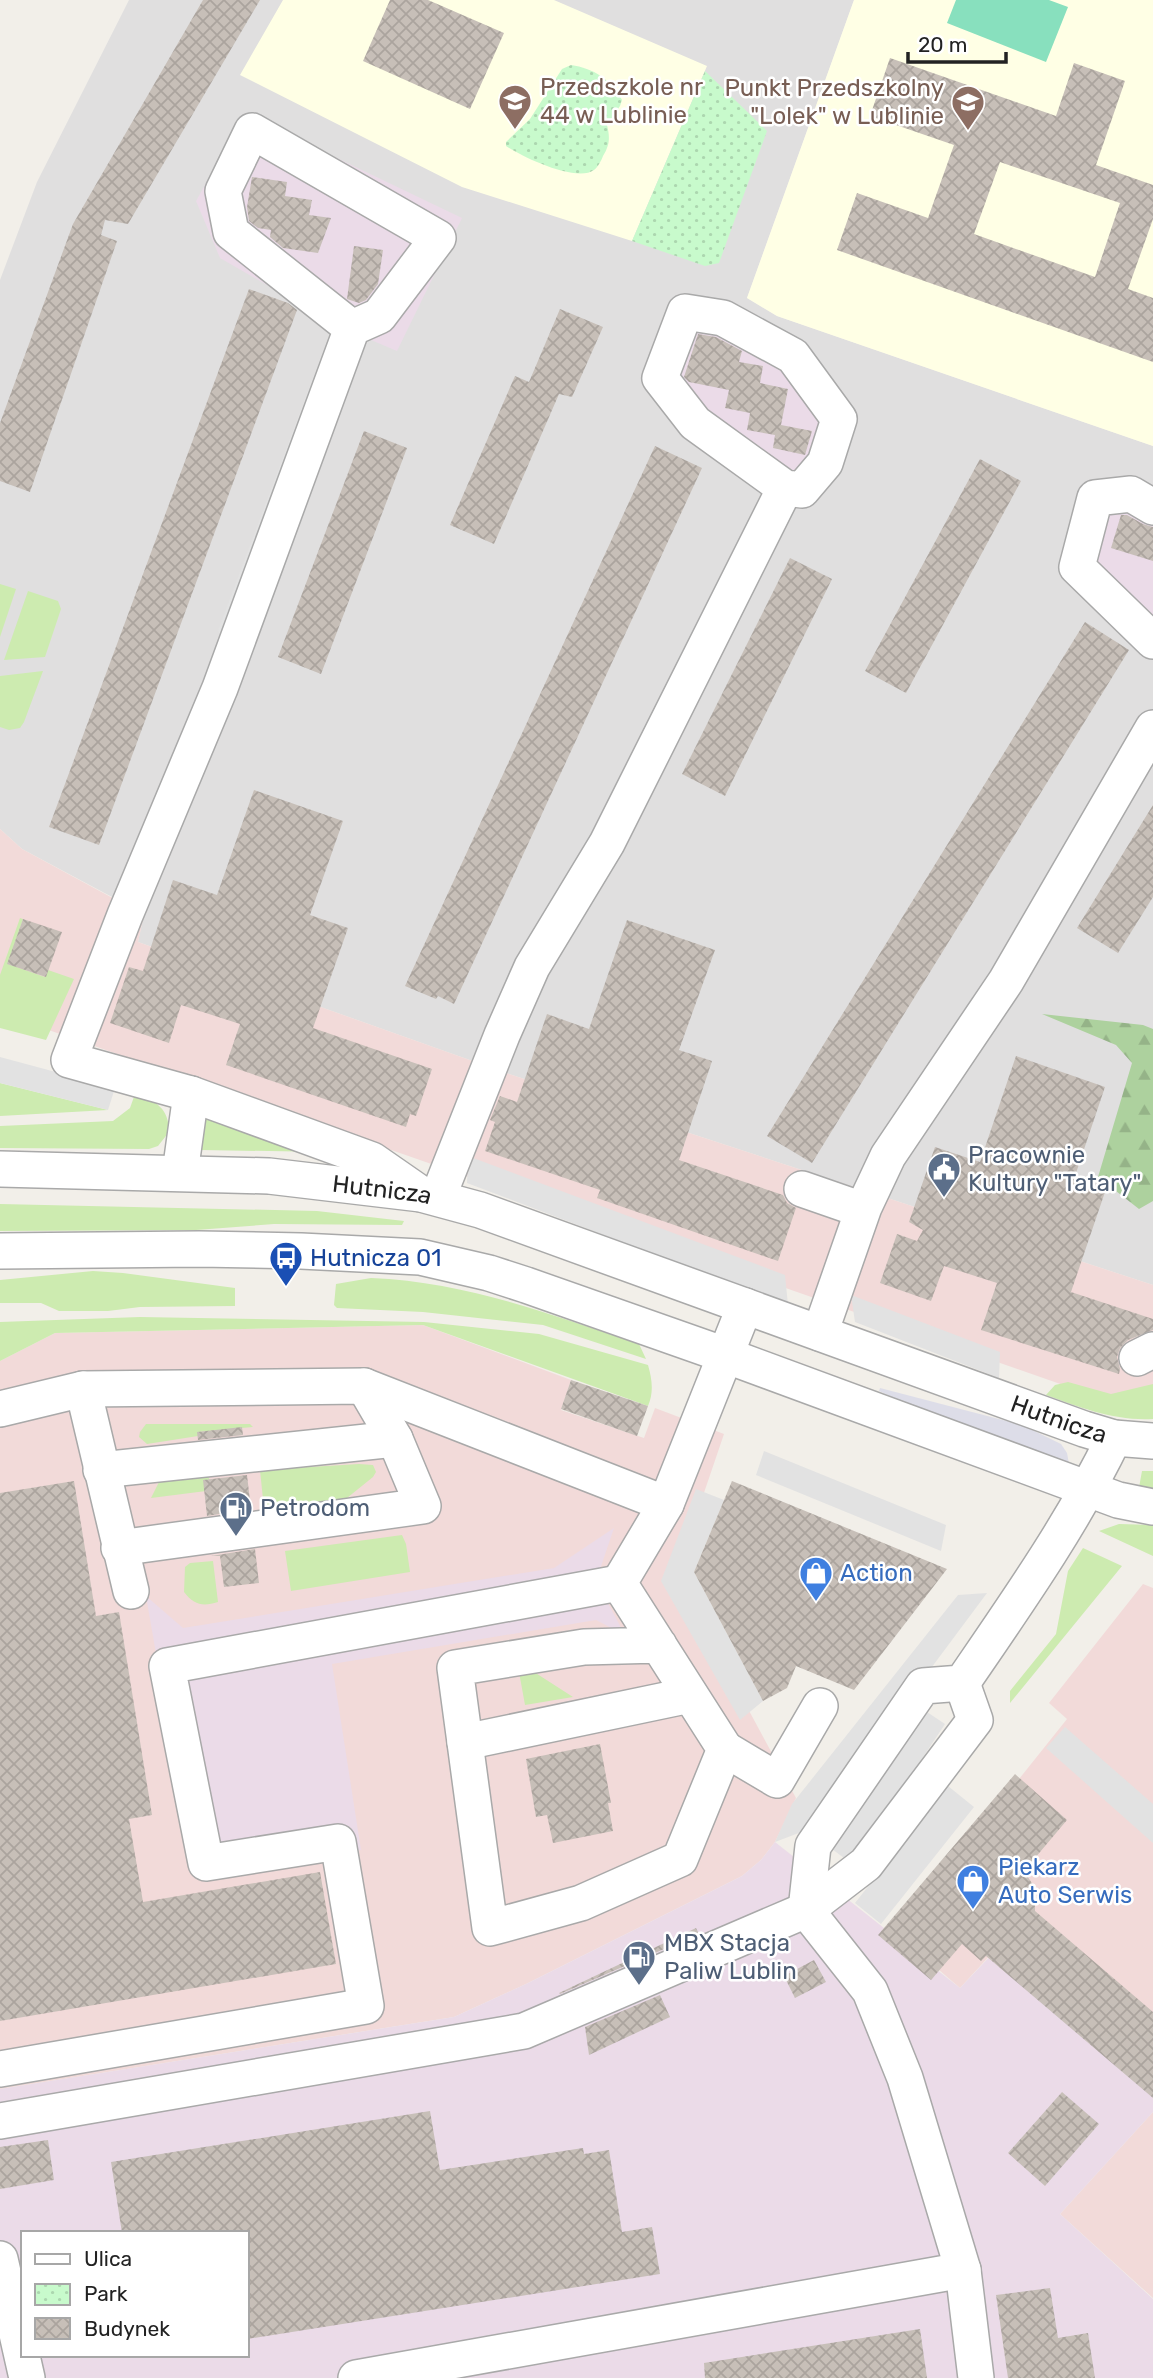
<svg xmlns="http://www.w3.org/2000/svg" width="1153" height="2378" font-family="Rubik,sans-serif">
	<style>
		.residential { fill: #e0dfdf }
		.commercial { fill: #f2dad9 }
		.industrial { fill: #ebdbe8; fill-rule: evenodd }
		.education { fill: #ffffe5 }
		.grass { fill: #cdebb0 }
		.forest { fill: url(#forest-firs) }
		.park { fill: url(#park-dots) }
		.pitch { fill: #88e0be }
		.parking { fill: #e2e2e2 }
		.plaza { fill: #dddde8 }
		.building { fill: url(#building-cross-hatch); fill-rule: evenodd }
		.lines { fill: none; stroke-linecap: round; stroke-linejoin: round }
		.minor-casing { stroke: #a9a9a9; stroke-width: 38 }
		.minor { stroke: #fff; stroke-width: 35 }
		.labels { text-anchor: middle; stroke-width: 5; stroke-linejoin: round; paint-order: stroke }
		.education-label { font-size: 24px; fill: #785e54; stroke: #fff; text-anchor: start }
		.service-label { font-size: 24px; fill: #4e5e75; stroke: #fff; text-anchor: start }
		.street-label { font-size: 24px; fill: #222; stroke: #fff }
		.transit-label { font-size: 24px; fill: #164399; stroke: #fff; text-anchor: start }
		.shop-label { font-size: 24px; fill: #366cbe; stroke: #fff; text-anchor: start }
	</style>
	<defs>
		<pattern id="forest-firs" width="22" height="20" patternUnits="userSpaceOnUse" patternTransform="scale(1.75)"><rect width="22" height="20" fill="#add19e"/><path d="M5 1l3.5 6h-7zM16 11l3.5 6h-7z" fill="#95b388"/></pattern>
		<pattern id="park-dots" width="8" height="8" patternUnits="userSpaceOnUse" patternTransform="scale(1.75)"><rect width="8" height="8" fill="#c8facc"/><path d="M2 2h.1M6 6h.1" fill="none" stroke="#acd6af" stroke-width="1.8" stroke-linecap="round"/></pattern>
		<pattern id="building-cross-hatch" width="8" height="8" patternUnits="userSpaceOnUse" patternTransform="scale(1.75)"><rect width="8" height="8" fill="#c7bfb8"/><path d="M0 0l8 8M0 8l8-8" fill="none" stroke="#aba49e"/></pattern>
	</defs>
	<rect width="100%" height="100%" fill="#f2efe9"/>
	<path class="residential" d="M 129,0 L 854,0 L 747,298 L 777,316 L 1153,446 L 1153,1285 L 509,1074 L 138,942 L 144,914 L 22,849 L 0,829 L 0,280 L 37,182 Z"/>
	<path class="commercial" d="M 0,829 L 22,849 L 144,915 L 138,942 L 509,1074 L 1153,1285 L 1153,1388 L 1106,1400 L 0,1013 Z
		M 423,1325 L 571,1380 L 561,1410 L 644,1438 L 655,1408 L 724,1434 L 676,1575 L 796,1798 L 775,1842 L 761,1860 L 742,1876 L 526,1984 L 454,2017 L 0,2089 L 0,1361 L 55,1333 Z
		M 1143,1584 L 1153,1588 L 1153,2087 L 994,1951 L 960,1988 L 896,1933 L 1067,1719 L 1049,1703 Z
		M 1153,2112 L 1153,2298 L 1060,2214 Z"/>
	<path class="industrial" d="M 245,114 L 462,218 L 397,351 L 338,326 L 220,258 L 196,201 Z
		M 675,304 L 733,314 L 850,416 L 810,500 L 647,378 Z
		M 1078,495 L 1153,498 L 1153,653 L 1065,567 Z
		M 614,1528 L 596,1581 L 625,1635 L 596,1620 L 332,1664 L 361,1850 L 194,1873 L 146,1596 L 183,1628 L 554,1568 Z
		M 775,1842 L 960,1988 L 995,1951 L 1153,2087 L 1153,2112 L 1060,2214 L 1153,2299 L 1153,2378 L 0,2378 L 0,2089 L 454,2017 L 526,1984 L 742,1876 L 761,1860 ZM 23,2233 L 247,2233 L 247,2355 L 23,2355 Z"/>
	<path class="education" d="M 283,0 L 554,0 L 707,66 L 632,241 L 462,187 L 240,75 Z
		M 854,0 L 1153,0 L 1153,446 L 777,316 L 747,298 Z"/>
	<path class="grass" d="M 0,584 L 16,589 L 0,637 Z
		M 28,591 L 58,601 L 61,609 L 45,657 L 4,660 Z
		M 43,671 L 24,722 L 20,728 L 9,730 L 0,727 L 0,676 Z
		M 20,918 L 23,919 L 8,964 L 45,977 L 48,970 L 74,979 L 46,1040 L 0,1028 L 0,975 Z
		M 0,1083 L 108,1110 L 0,1116 Z
		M 135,1094 C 156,1101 169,1108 169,1132 L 158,1146 L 149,1149 L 0,1148 L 0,1126 L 113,1121 L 130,1108 Z
		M 208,1113 L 326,1152 L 201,1150 L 198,1144 Z
		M 0,1204 L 317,1211 L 404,1221 L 402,1225 L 274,1224 L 196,1230 L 0,1231 Z
		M 93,1271 L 123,1273 L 235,1288 L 235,1306 L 140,1307 L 108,1311 L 59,1311 L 41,1303 L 0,1303 L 0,1280 Z
		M 371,1278 C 467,1282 549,1314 639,1344 L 646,1359 L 543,1325 L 423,1312 L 337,1308 L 334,1305 L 336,1284 Z
		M 140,1317 L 424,1322 L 539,1334 L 648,1365 C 652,1379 654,1392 648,1406 L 423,1325 L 55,1333 L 0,1361 L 0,1322 Z
		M 1068,1382 L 1111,1394 L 1153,1384 L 1153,1419 C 1114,1421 1082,1408 1046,1395 L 1055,1385 Z
		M 146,1424 L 250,1424 L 253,1427 L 198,1432 L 198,1436 L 147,1444 L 139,1437 L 140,1432 Z
		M 359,1464 L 373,1465 L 376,1472 L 373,1477 L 347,1498 L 264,1509 L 260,1470 Z
		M 1142,1471 L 1153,1471 L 1153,1496 L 1138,1493 Z
		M 208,1476 L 214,1490 L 151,1498 L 159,1482 Z
		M 1119,1524 L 1153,1525 L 1153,1556 L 1099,1531 Z
		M 402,1535 L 406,1544 L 410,1572 L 291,1591 L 285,1551 Z
		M 1083,1548 L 1122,1566 L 1010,1703 L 1010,1691 L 1056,1634 L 1068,1571 Z
		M 213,1561 L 218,1602 C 203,1607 194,1605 184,1592 L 185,1567 L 190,1563 Z
		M 517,1661 L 573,1697 L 525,1705 Z"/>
	<path class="forest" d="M 1042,1014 L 1143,1025 L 1153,1029 L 1153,1201 L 1139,1209 L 1098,1177 L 1132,1063 L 1116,1045 Z"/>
	<path class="park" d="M 571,65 C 593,68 612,80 622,100 L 620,106 L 607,125 C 610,137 610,145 603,156 C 601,161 598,167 594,170 C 577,183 522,157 506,146 L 506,142 L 530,119 L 562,69 Z
		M 705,71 L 767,131 L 719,263 L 705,266 L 632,241 Z"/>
	<path class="pitch" d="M 956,0 L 1049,0 L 1068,7 L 1046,62 L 947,23 Z"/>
	<path class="parking" d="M 329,335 L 339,352 L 230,649 L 218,631 Z
		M 0,1057 L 115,1088 L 108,1110 L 0,1083 Z
		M 468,1156 L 785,1275 L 788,1305 L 467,1183 Z
		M 851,1295 L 1000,1352 L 999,1378 L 855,1322 Z
		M 764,1451 L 946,1525 L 941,1551 L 756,1475 Z
		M 696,1489 L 724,1500 L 694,1572 L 763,1701 L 740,1720 L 661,1581 Z
		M 987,1593 L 812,1828 L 775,1842 L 792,1804 L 958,1595 Z
		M 924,1710 L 945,1724 L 874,1831 L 848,1861 L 828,1846 Z
		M 1065,1727 L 1153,1804 L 1153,1843 L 1046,1748 Z
		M 948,1786 L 974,1807 L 881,1924 L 855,1903 Z"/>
	<path class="plaza" d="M 880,1388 L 1022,1425 L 1061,1444 L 1067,1453 L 1069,1464 L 974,1430 L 899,1400 L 879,1391 Z"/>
	<path class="building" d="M 203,0 L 260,0 L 128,224 L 105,220 L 101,235 L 117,241 L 30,492 L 0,481 L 0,423 L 73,224 Z
		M 390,0 L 428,0 L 504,33 L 470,109 L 363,61 Z
		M 890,58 L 1056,116 L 1074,63 L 1125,81 L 1096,165 L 1153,185 L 1153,219 L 1128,289 L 1153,298 L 1153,362 L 837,250 L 857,193 L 928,218 L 954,145 L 870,116 ZM 1000,162 L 1120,203 L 1095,277 L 974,234 Z
		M 252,177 L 287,182 L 285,196 L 312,200 L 309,215 L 331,218 L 318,253 L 283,248 L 270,237 L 271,230 L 258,228 L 249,221 L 247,207 Z
		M 354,246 L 383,250 L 378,284 L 366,300 L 359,303 L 347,299 Z
		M 249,289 L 288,303 L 297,310 L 99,845 L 49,827 Z
		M 560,309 L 603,327 L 572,397 L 559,394 L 494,544 L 450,525 L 515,376 L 529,382 Z
		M 698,334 L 716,337 L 742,351 L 739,362 L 763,366 L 760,383 L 788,389 L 781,425 L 812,431 L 805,455 L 773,448 L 775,435 L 747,430 L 750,413 L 725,408 L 729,390 L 689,382 L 684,377 Z
		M 364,431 L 407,448 L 321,674 L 278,657 Z
		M 655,446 L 702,468 L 454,1004 L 438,996 L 436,999 L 405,986 Z
		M 980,459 L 1021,481 L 906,693 L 865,671 Z
		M 1121,515 L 1127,515 L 1143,524 L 1153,527 L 1153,561 L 1111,548 Z
		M 790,558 L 832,579 L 725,796 L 682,774 Z
		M 1085,622 L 1129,650 L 812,1163 L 767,1136 Z
		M 254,790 L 343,821 L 310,915 L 348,928 L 313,1028 L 432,1069 L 416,1116 L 410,1114 L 406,1127 L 226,1065 L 240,1024 L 181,1005 L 169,1043 L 110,1023 L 129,967 L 143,971 L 173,880 L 217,895 Z
		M 1153,805 L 1153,897 L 1118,953 L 1077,928 Z
		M 23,919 L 62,932 L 46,977 L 7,964 Z
		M 627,920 L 715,950 L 679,1050 L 712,1061 L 679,1160 L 783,1195 L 787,1203 L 796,1208 L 778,1261 L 597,1198 L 600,1190 L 485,1151 L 495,1122 L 490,1120 L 500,1096 L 517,1102 L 547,1014 L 589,1029 Z
		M 1016,1056 L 1105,1087 L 1074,1179 L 1105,1192 L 1071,1292 L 1153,1319 L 1153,1330 L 1128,1340 L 1120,1348 L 1117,1357 L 1120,1369 L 1119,1374 L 981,1330 L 997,1283 L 944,1266 L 931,1301 L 880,1283 L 897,1234 L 917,1241 L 923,1230 L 909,1222 L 935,1147 L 980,1162 Z
		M 571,1380 L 648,1406 L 637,1436 L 561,1409 Z
		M 242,1427 L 243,1435 L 198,1440 L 197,1432 Z
		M 247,1475 L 251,1509 L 207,1516 L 203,1480 Z
		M 74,1481 L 96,1616 L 119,1612 L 152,1815 L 129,1819 L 143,1902 L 320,1872 L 336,1964 L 0,2021 L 0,1493 Z
		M 732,1481 L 947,1569 L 854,1690 L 796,1666 L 787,1688 L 763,1701 L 694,1572 Z
		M 255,1549 L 259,1583 L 224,1587 L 220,1556 L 211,1556 Z
		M 600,1744 L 611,1803 L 608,1803 L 613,1831 L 553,1843 L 547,1815 L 536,1817 L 526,1759 Z
		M 1015,1774 L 1067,1820 L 1024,1871 L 1035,1888 L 1035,1911 L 1153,2012 L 1153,2098 L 986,1956 L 981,1961 L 962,1944 L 931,1980 L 878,1935 Z
		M 696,1928 L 699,1934 L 560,1994 L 559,1993 Z
		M 814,1960 L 826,1982 L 795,1998 L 784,1976 Z
		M 660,1995 L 670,2017 L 589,2055 L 585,2027 Z
		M 1062,2092 L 1099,2124 L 1045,2186 L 1008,2153 Z
		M 430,2111 L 440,2170 L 583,2148 L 584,2154 L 609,2150 L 622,2232 L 652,2227 L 660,2274 L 247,2339 L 247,2233 L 122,2233 L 111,2162 Z
		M 48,2140 L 54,2180 L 0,2189 L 0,2147 Z
		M 1050,2288 L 1058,2338 L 1088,2333 L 1095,2378 L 1008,2378 L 996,2295 Z
		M 920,2329 L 927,2378 L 705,2378 L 704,2363 Z"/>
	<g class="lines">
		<defs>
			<g id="minor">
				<path d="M 685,312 L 723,318 L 793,356 L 839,419 L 825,463 L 802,490 L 785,488 L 695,423 L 660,378 Z"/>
				<path d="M 352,328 L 231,232 L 223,191 L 252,131 L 438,238 L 379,316 L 352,328 L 220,688 L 125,915 L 69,1060 L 191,1094 L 372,1160 L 421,1194"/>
				<path d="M 1153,507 L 1131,494 L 1095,498 L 1077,567 L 1153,641"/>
				<path id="s1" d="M 0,1169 L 269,1176 L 421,1194 L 480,1210 L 1084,1429 L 1114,1438 L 1153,1441"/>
				<path d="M 180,1173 L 191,1094"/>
				<path d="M 802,1189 L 851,1206"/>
				<path d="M 438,1197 L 502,1035 L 532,967 L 607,843 L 785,488"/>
				<path d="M 0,1251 L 199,1249 L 301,1251 L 420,1257 L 489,1273 L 526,1285 L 725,1355 L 1118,1500 L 1153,1507"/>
				<path d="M 820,1333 L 864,1207 L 888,1156 L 1006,981 L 1153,728"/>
				<path d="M 1137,1358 L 1153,1350"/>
				<path d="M 83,1389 L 131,1591"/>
				<path d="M 0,1409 L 83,1389 L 364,1386 L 666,1504"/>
				<path d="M 101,1470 L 395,1439"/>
				<path d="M 119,1548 L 423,1506 L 395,1439 L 364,1386"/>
				<path d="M 659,1645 L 584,1647 L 455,1668 L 490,1928 L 581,1903 L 680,1859 L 725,1749 L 619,1583 L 666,1504 L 745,1306"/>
				<path d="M 465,1742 L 690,1695"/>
				<path d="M 725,1749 L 777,1780 L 820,1706"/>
				<path d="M 0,2069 L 366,2006 L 338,1842 L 206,1863 L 167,1666 L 619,1583"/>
				<path d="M 0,2121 L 524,2031 L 806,1910 L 866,1864 L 975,1720 L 962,1683"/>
				<path d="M 0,2259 L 27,2378"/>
				<path d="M 963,2270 L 976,2378"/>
				<path d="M 356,2378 L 963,2270 L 905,2078 L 870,1991 L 806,1910 L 813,1846 L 923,1686 L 962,1683 C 1016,1604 1072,1525 1114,1438"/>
			</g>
		</defs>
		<use href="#minor" class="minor-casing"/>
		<use href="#minor" class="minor"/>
	</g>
	<defs>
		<symbol id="school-pin" viewBox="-11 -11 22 30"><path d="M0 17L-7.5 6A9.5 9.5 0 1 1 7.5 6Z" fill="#8d6e63" stroke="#fff"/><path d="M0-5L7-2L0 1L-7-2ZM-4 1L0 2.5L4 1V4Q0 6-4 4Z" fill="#fff"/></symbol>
		<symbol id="civic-pin" viewBox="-11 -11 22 30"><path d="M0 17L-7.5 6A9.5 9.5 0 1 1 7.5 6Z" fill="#5c6f8a" stroke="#fff"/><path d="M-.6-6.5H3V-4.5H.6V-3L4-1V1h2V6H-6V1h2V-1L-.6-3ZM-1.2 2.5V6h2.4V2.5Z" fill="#fff"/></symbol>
		<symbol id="bus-pin" viewBox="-11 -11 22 30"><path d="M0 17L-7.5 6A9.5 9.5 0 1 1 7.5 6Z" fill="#1a4fb4" stroke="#fff"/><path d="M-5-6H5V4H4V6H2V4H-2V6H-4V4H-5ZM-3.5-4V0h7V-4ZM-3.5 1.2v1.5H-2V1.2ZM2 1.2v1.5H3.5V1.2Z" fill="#fff"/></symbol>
		<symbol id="fuel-pin" viewBox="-11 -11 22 30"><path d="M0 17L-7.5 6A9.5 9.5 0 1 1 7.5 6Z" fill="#5c6f8a" stroke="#fff"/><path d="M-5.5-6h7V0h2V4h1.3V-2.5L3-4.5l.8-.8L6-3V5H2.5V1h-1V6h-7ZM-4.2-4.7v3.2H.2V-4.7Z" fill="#fff"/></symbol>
		<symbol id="shop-pin" viewBox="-11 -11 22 30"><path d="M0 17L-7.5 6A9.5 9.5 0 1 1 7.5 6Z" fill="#3f7fe0" stroke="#fff"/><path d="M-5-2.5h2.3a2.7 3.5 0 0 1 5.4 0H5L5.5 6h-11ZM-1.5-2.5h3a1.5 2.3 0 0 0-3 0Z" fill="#fff"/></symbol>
	</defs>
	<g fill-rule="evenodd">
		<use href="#school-pin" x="496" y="82" width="38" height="52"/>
		<use href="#school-pin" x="949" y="83" width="38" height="52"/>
		<use href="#civic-pin" x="925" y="1150" width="38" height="52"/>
		<use href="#bus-pin" x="267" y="1239" width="38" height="52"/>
		<use href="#fuel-pin" x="217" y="1489" width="38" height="52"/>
		<use href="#shop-pin" x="797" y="1554" width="38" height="52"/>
		<use href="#shop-pin" x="954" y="1862" width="38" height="52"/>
		<use href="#fuel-pin" x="620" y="1938" width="38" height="52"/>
	</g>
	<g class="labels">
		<g class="education-label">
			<text x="540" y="95">Przedszkole nr<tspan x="540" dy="28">44 w Lublinie</tspan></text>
			<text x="944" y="96" text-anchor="end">Punkt Przedszkolny<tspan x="944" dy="28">"Lolek" w Lublinie</tspan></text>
		</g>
		<g class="service-label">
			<text x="968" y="1163">Pracownie<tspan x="968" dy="28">Kultury "Tatary"</tspan></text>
			<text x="260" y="1516">Petrodom</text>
			<text x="664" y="1951">MBX Stacja<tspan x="664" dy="28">Paliw Lublin</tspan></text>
		</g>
		<g class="street-label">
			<text dy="8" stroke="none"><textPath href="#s1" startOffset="383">Hutnicza</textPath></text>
			<text dy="8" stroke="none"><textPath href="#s1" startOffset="1099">Hutnicza</textPath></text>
		</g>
		<g class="transit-label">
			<text x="310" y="1266">Hutnicza 01</text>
		</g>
		<g class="shop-label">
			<text x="840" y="1581">Action</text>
			<text x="998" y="1875">Piekarz<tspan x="998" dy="28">Auto Serwis</tspan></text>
		</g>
	</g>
	<rect x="21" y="2231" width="228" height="126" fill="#ffffff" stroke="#a7a7a7" stroke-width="2"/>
	<rect x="35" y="2254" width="35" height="10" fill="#ffffff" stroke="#a7a7a7" stroke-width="2"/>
	<text x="84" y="2266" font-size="21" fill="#222222">Ulica</text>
	<rect x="35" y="2284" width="35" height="21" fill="url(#park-dots)" stroke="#a7a7a7" stroke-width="2"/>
	<text x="84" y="2301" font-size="21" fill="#222222">Park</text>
	<rect x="35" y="2318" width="35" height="21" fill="url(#building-cross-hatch)" stroke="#a7a7a7" stroke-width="2"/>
	<text x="84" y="2336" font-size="21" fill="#222222">Budynek</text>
	<path d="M908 52v10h98v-10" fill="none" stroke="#222222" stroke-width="3.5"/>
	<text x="918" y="52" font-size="21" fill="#222222" stroke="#ffffff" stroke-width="5" paint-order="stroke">20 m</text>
</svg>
